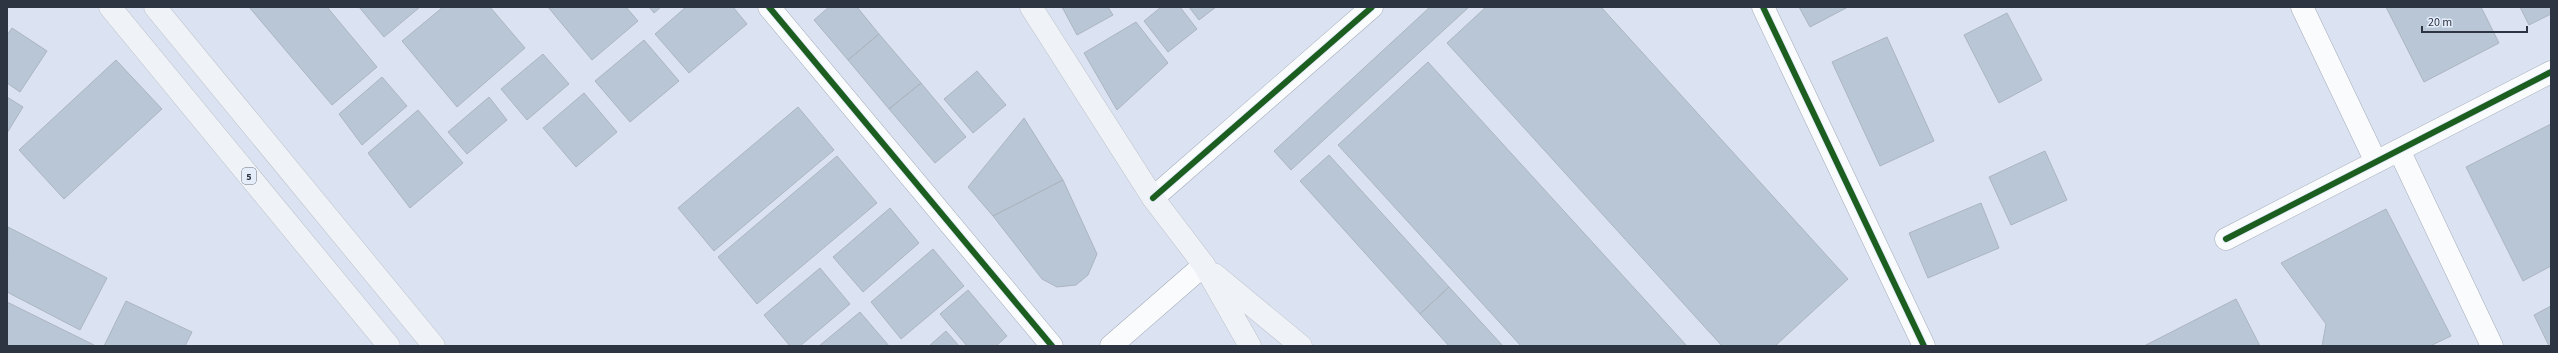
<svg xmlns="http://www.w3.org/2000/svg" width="2558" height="353" font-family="'Source Sans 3',sans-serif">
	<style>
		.building { fill: #b8c6d5; stroke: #acb5c0 }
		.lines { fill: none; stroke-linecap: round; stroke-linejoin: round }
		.street-casing { stroke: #a5abb8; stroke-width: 23 }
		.primary-casing { stroke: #bdc1c9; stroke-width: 23 }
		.street { stroke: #fafbfd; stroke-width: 22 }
		.primary { stroke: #eff2f7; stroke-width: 22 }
		.cycleway-casing { stroke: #e5edfb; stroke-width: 8 }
		.cycleway { stroke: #1b5e20; stroke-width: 6 }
		.labels { text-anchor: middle; stroke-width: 3; stroke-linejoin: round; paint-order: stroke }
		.shield { fill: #e5edfb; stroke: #646c7a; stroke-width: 1 }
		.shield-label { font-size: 10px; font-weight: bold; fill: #2d3442 }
	</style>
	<rect width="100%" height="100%" fill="#dbe3f2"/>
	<path class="building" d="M 249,7 L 327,7 L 377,67 L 332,105 Z
		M 359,7 L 420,7 L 384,37 Z
		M 443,7 L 490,7 L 525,48 L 457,107 L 402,41 Z
		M 548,7 L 626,7 L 638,21 L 592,60 Z
		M 649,7 L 661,7 L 654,13 Z
		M 686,7 L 733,7 L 747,24 L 689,73 L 655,34 Z
		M 829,7 L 857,7 L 879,34 L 848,60 L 814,20 Z
		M 1062,7 L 1108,7 L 1113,15 L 1077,35 Z
		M 1161,7 L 1180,7 L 1197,29 L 1168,52 L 1144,21 Z
		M 1189,7 L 1216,7 L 1199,20 Z
		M 1430,7 L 1469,7 L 1291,170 L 1274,151 Z
		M 1486,7 L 1601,7 L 1848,279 L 1775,346 L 1722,346 L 1447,43 Z
		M 1799,7 L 1848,7 L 1810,27 Z
		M 2386,7 L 2481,7 L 2499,43 L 2424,82 Z
		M 2520,7 L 2551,7 L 2551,14 L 2529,25 Z
		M 2007,13 L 2042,80 L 1999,103 L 1964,35 Z
		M 1136,22 L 1168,63 L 1117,110 L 1084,53 Z
		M 12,28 L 47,51 L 20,92 L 7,83 L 7,35 Z
		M 879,34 L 921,83 L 889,109 L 848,60 Z
		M 1887,37 L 1934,141 L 1880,166 L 1832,62 Z
		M 644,40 L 679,81 L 630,122 L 595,81 Z
		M 543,54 L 569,84 L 527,120 L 501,89 Z
		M 116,60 L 162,109 L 64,199 L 19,150 Z
		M 1428,62 L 1687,346 L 1521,346 L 1338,145 Z
		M 977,71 L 1006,105 L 973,133 L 944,99 Z
		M 382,77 L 407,106 L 362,145 L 339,114 Z
		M 921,83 L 966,137 L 935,163 L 889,109 Z
		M 584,93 L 617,132 L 576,167 L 543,128 Z
		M 7,97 L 23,107 L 7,133 Z
		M 489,97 L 507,120 L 467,154 L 448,132 Z
		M 798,107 L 834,150 L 714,251 L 678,208 Z
		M 418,110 L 463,163 L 410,208 L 368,153 Z
		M 1024,118 L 1063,180 L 993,216 L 968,187 Z
		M 2551,124 L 2551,266 L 2523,281 L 2466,167 Z
		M 2045,151 L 2067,200 L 2011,225 L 1989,177 Z
		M 1329,155 L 1449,287 L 1420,314 L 1300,181 Z
		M 837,156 L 877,203 L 757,304 L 718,257 Z
		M 1063,180 L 1097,254 L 1088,275 L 1076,285 L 1057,287 L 1042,279 L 993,216 Z
		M 1981,203 L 1999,248 L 1928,278 L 1909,233 Z
		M 890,208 L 919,243 L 863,292 L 833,257 Z
		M 2386,209 L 2451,336 L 2430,346 L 2322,346 L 2326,324 L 2281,263 Z
		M 8,227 L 107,278 L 80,330 L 7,292 Z
		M 933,249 L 964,286 L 901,339 L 871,302 Z
		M 820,268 L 850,304 L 800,346 L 790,346 L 764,315 Z
		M 1449,287 L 1503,346 L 1449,346 L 1420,314 Z
		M 968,290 L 1007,336 L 996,346 L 967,346 L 940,314 Z
		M 2236,299 L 2260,346 L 2144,346 Z
		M 126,301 L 192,332 L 185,346 L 104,346 Z
		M 7,302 L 94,345 L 93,346 L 7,346 Z
		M 2551,306 L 2551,346 L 2549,346 L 2534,315 Z
		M 860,312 L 889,346 L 819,346 Z
		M 946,331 L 959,346 L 929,346 Z"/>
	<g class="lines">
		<defs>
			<path id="street" d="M 769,7 L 1052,346
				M 1763,7 L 1924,346
				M 2302,7 L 2376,162
				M 2399,150 L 2492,346
				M 1153,198 L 1372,7
				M 2226,239 L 2551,72
				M 1111,346 L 1204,265"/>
			<path id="primary" d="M 110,7 L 389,346
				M 155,7 L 434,346
				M 1031,7 L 1153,198 L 1204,265 L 1250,346
				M 1214,274 L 1301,346"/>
		</defs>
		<use href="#street" class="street-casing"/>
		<use href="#primary" class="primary-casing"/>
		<use href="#street" class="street"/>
		<use href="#primary" class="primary"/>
		<defs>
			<path id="cycleway" d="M 769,7 L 1052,346
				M 1763,7 L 1924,346
				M 1153,198 L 1372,7
				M 2226,239 L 2551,72"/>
		</defs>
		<use href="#cycleway" class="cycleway-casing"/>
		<use href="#cycleway" class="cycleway"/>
	</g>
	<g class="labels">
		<rect class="shield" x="242" y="168" width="14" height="16" rx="3"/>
		<g class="shield-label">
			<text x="249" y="180">5</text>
		</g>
	</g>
	<rect width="2558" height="353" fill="none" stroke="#2d3442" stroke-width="16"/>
	<path d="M2422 26v6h105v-6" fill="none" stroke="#2d3442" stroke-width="2"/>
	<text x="2428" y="26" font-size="12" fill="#2d3442" stroke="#e5edfb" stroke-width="3" paint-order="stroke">20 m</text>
</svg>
